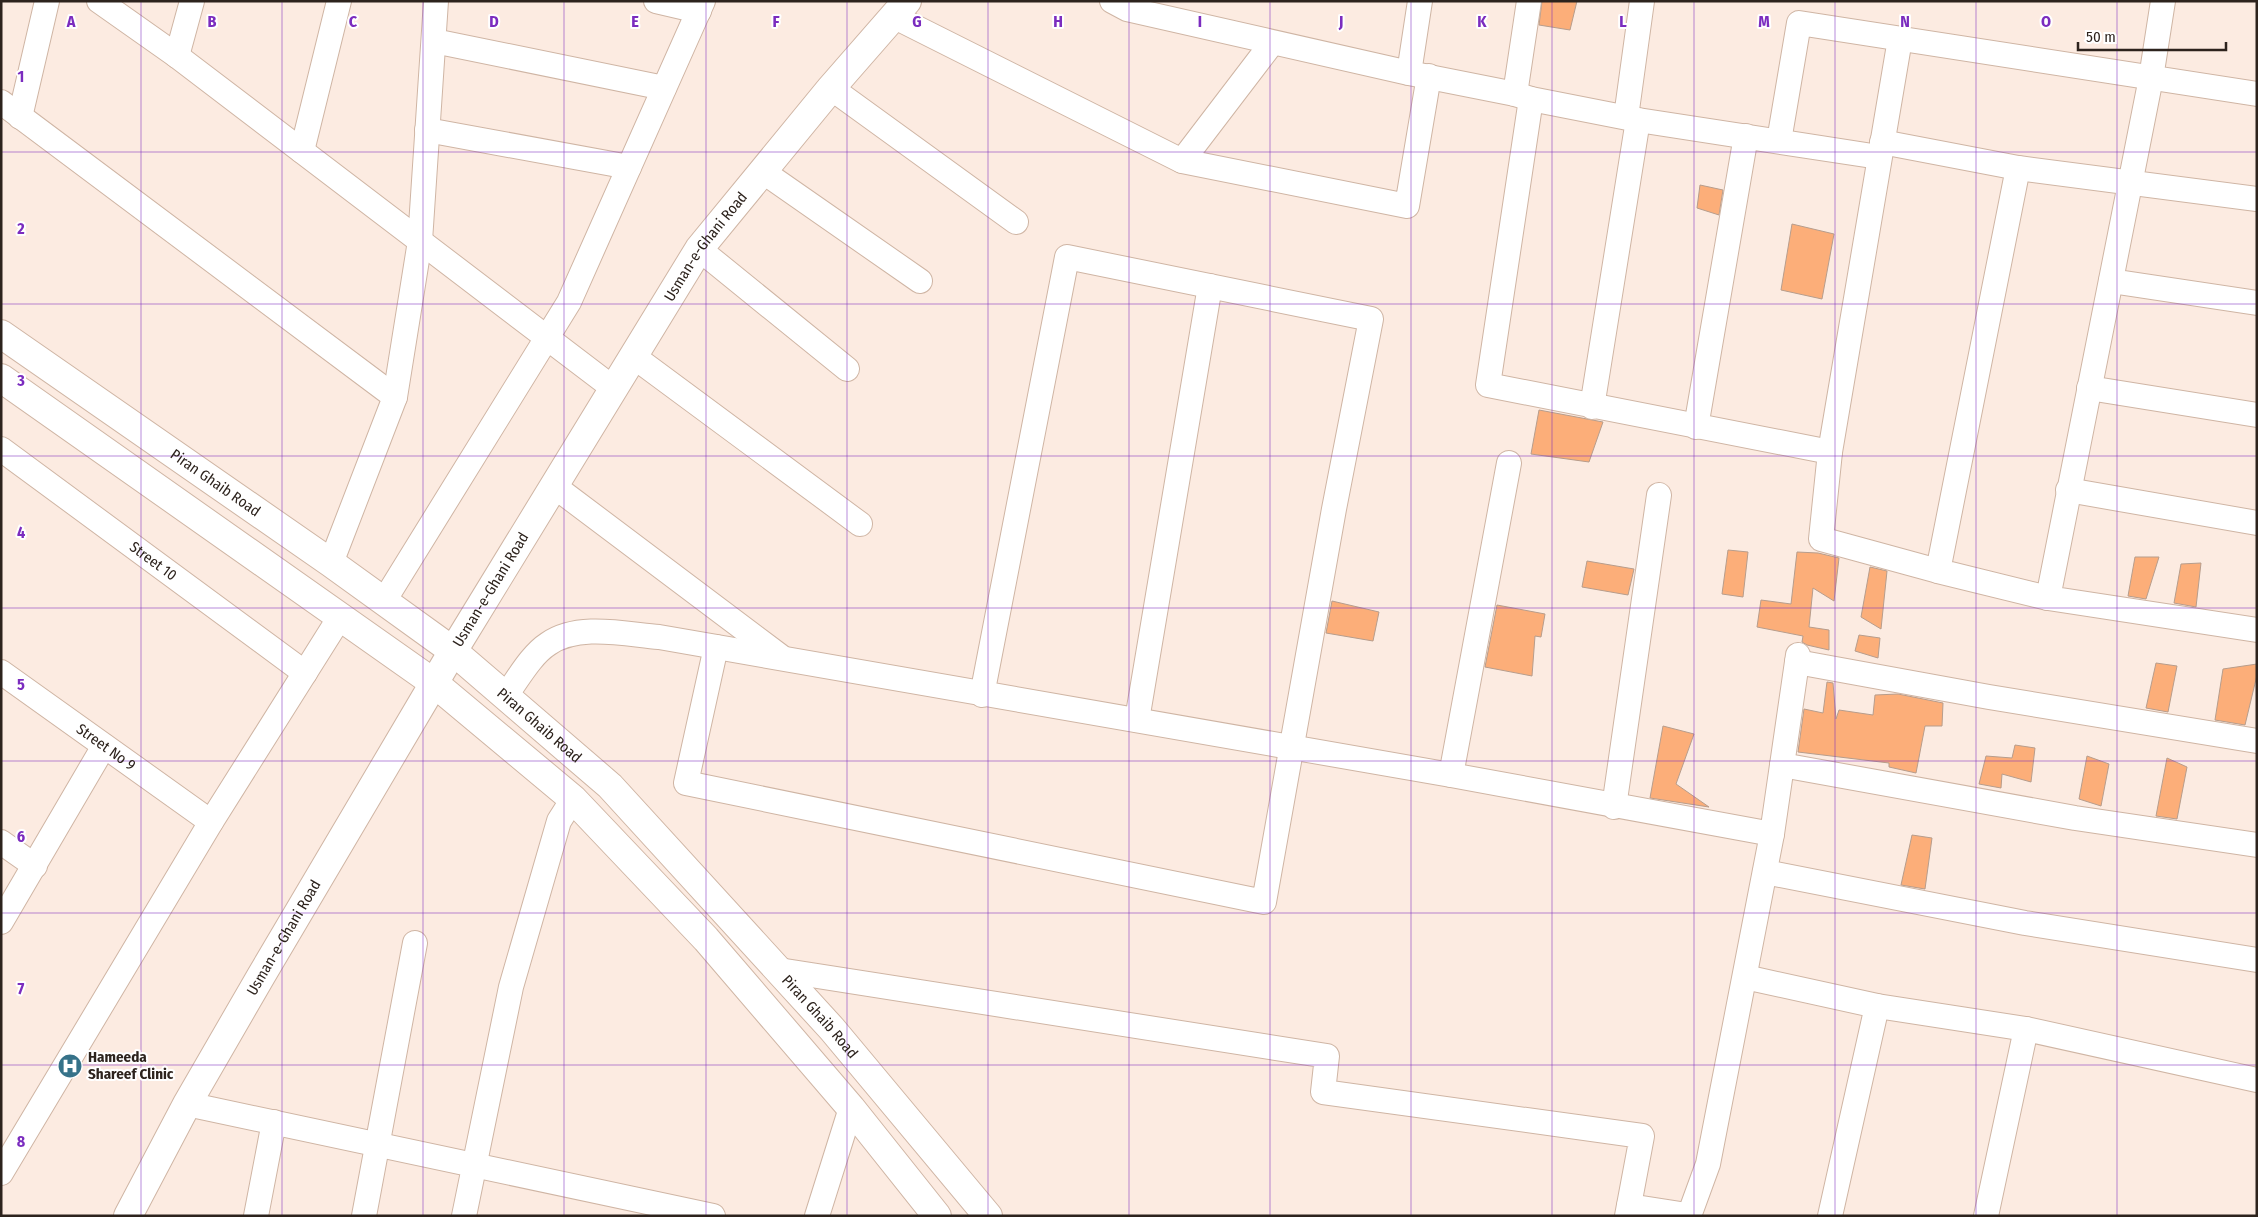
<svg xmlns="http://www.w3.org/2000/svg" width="2258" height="1217" font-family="'Fira Sans Condensed',sans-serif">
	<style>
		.building { fill: #fcae79; stroke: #b79d8c }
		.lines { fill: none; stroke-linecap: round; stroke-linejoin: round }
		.minor-casing { stroke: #cfb5a4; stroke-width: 26 }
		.major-casing { stroke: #cfb5a4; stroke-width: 30 }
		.minor { stroke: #fff; stroke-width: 24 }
		.major { stroke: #fff; stroke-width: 28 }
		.grid { fill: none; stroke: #7b2cbf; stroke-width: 1; stroke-opacity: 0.55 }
		.labels { text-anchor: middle; stroke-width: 4; stroke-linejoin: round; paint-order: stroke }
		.street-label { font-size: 15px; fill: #2d231d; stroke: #fff }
		.poi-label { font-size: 15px; font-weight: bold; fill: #2d231d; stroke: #fff; text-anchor: start }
		.grid-label { font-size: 16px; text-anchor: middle; font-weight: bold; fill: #7b2cbf; stroke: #fff; stroke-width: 4; stroke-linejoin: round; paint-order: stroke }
	</style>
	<rect width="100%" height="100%" fill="#fcebe1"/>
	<path class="building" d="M 1542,1 L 1577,1 L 1570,30 L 1539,25 Z
		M 1700,185 L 1723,190 L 1719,215 L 1697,208 Z
		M 1792,224 L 1834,234 L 1822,299 L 1781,290 Z
		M 1539,410 L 1603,422 L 1589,462 L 1531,454 Z
		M 1728,550 L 1748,552 L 1743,597 L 1722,594 Z
		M 1797,552 L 1818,553 L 1839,558 L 1834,601 L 1813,588 L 1809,627 L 1829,630 L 1829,650 L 1807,645 L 1802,642 L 1803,636 L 1757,627 L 1761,600 L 1791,604 Z
		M 2135,557 L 2159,557 L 2146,599 L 2128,596 Z
		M 1587,561 L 1634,569 L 1628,595 L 1582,587 Z
		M 2201,563 L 2196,607 L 2174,603 L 2181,564 Z
		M 1870,567 L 1887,571 L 1881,629 L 1861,617 Z
		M 1332,601 L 1379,612 L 1373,641 L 1326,633 Z
		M 1497,605 L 1545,614 L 1541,637 L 1535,636 L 1532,676 L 1485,667 Z
		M 1859,635 L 1880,638 L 1878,658 L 1855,651 Z
		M 2156,663 L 2177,666 L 2168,712 L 2146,708 Z
		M 2257,664 L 2257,675 L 2245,725 L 2215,720 L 2223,669 Z
		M 1827,682 L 1833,683 L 1836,719 L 1839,710 L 1873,715 L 1875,695 L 1898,694 L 1943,703 L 1942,726 L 1925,726 L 1916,773 L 1889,767 L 1889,763 L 1798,752 L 1804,709 L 1823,713 Z
		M 1663,726 L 1694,734 L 1676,784 L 1709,807 L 1650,798 Z
		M 2015,745 L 2035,748 L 2031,782 L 2002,774 L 2001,788 L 1979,784 L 1986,756 L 2012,758 Z
		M 2087,756 L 2109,764 L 2101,806 L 2079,799 Z
		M 2167,758 L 2187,767 L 2177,819 L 2156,816 Z
		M 1912,835 L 1932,838 L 1925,889 L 1901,885 Z"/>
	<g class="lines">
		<defs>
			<g id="minor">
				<path d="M 99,1 L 177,56 L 613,388"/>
				<path d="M 656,1 L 699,11"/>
				<path d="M 1112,1 L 1127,9 L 1409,73 L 1515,94 L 1531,99 L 1638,120 L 1879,157"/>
				<path d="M 2163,1 L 2151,78 L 2048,598 L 2257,630"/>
				<path d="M 893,16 L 1182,161 L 1407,206 L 1429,76"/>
				<path d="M 1900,39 L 1830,452 L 1821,539 L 1938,571"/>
				<path d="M 434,41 L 664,88"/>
				<path d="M 177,56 L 192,1"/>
				<path d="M 1409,73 L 1420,1"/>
				<path d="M 831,88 L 1016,222"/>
				<path d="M 1515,94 L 1529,1"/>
				<path d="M 1531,99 L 1488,385 L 1830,452"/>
				<path d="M 1,102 L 395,397 L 331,563"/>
				<path d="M 20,117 L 47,1"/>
				<path d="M 1626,117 L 1642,1"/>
				<path d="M 427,130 L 629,167"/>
				<path d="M 1779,141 L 1799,23 L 2257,94"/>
				<path d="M 1882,142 L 2018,168 L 2257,199"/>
				<path d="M 302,151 L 339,1"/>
				<path d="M 1182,161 L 1272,43"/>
				<path d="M 2018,168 L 1938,571 L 2048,598"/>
				<path d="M 762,171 L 920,281"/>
				<path d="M 699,249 L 847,369"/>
				<path d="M 2111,281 L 2257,303"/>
				<path d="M 633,356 L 860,524"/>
				<path d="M 2089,388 L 2257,415"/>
				<path d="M 395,397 L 420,241 L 436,1"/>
				<path d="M 1592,407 L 1638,120"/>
				<path d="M 1696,427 L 1746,136"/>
				<path id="s1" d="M 1,449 L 305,673"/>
				<path d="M 554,486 L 780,656"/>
				<path d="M 2068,490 L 2257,523"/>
				<path d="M 384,601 L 569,302 L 703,1"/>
				<path d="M 716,647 L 686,783 L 1264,902 L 1334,509 L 1371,319 L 1067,257 L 982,695"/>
				<path d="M 1797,662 L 1989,697 L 2257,741"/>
				<path id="s2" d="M 1,672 L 211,822"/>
				<path d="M 506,695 C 518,679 531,655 548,644 C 578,623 624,634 659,637 L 1451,775 L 1772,834 L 1798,655"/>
				<path d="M 1137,720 L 1210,286"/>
				<path d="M 1782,765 L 2075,818 L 2257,845"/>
				<path d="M 1451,775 L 1509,463"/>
				<path d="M 1614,807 L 1659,495"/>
				<path d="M 1,842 L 35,866"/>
				<path d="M 1765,872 L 2025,923 L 2257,960"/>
				<path d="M 1,922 L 104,746"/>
				<path d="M 779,970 L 1327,1056 L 1323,1092 L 1642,1136 L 1627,1216"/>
				<path d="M 1745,977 L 1877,1006 L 1830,1216"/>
				<path d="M 1877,1006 L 2026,1029 L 2257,1080"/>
				<path d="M 187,1104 L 713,1216"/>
				<path d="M 1,1173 L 211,822 L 340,617"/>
				<path d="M 1629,1206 L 1687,1215"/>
				<path d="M 256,1216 L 274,1122"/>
				<path d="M 364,1216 L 415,943"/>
				<path d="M 464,1216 L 511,987 L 559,821 L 573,799"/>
				<path d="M 817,1216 L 851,1108"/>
				<path d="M 1689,1216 L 1708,1164 L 1772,834"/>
				<path d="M 1986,1216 L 2026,1029"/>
			</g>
			<g id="major">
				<path id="s3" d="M 1,334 L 331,563 L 453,651 L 610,786 L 832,1029 L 988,1216"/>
				<path d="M 1,378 L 434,683 L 573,799 L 706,939 L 851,1108 L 937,1216"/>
				<path id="s4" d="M 128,1216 L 187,1104 L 261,976 L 453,651 L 699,249 L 831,88 L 907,1"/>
			</g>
		</defs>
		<use href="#minor" class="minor-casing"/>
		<use href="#major" class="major-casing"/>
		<use href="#minor" class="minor"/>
		<use href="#major" class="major"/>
	</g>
	<path class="grid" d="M 141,1 L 141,1216M 282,1 L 282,1216M 423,1 L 423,1216M 564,1 L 564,1216M 706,1 L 706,1216M 847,1 L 847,1216M 988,1 L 988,1216M 1129,1 L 1129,1216M 1270,1 L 1270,1216M 1411,1 L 1411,1216M 1552,1 L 1552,1216M 1694,1 L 1694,1216M 1835,1 L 1835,1216M 1976,1 L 1976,1216M 2117,1 L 2117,1216M 1,152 L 2257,152M 1,304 L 2257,304M 1,456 L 2257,456M 1,608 L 2257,608M 1,761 L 2257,761M 1,913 L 2257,913M 1,1065 L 2257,1065"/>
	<defs>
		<symbol id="hospital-disc" viewBox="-11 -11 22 22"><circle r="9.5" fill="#367289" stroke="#fff"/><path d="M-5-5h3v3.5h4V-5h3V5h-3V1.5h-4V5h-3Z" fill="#fff"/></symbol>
	</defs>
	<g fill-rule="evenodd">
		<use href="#hospital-disc" x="56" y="1052" width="28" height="28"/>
	</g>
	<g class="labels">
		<g class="street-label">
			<text dy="5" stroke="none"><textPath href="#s4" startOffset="1129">Usman-e-Ghani Road</textPath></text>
			<text dy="5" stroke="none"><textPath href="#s3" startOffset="261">Piran Ghaib Road</textPath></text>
			<text dy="5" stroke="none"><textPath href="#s1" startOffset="189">Street 10</textPath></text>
			<text dy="5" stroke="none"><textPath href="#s4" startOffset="724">Usman-e-Ghani Road</textPath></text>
			<text dy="5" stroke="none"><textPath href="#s3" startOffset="666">Piran Ghaib Road</textPath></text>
			<text dy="5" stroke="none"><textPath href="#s2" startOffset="129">Street No 9</textPath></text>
			<text dy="5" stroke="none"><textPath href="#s4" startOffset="319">Usman-e-Ghani Road</textPath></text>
			<text dy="5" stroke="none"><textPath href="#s3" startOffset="1071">Piran Ghaib Road</textPath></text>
		</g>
		<g class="poi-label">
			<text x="88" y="1062">Hameeda<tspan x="88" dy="17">Shareef Clinic</tspan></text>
		</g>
	</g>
	<g class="grid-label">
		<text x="71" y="27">A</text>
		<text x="212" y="27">B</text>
		<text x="353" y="27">C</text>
		<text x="494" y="27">D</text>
		<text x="635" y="27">E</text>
		<text x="776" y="27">F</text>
		<text x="917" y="27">G</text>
		<text x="1058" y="27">H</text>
		<text x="1200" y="27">I</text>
		<text x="1341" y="27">J</text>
		<text x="1482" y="27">K</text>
		<text x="1623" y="27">L</text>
		<text x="1764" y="27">M</text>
		<text x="1905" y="27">N</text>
		<text x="2046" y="27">O</text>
		<text x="21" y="82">1</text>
		<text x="21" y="234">2</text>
		<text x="21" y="386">3</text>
		<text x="21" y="538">4</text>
		<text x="21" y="690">5</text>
		<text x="21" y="842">6</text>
		<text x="21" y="994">7</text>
		<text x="21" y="1147">8</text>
	</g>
	<rect width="2258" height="1217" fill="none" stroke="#2d231d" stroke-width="5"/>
	<path d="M2078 42v8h148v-8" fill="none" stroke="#2d231d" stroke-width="2.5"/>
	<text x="2086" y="42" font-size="15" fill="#2d231d" stroke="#ffffff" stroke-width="4" paint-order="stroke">50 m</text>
</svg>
